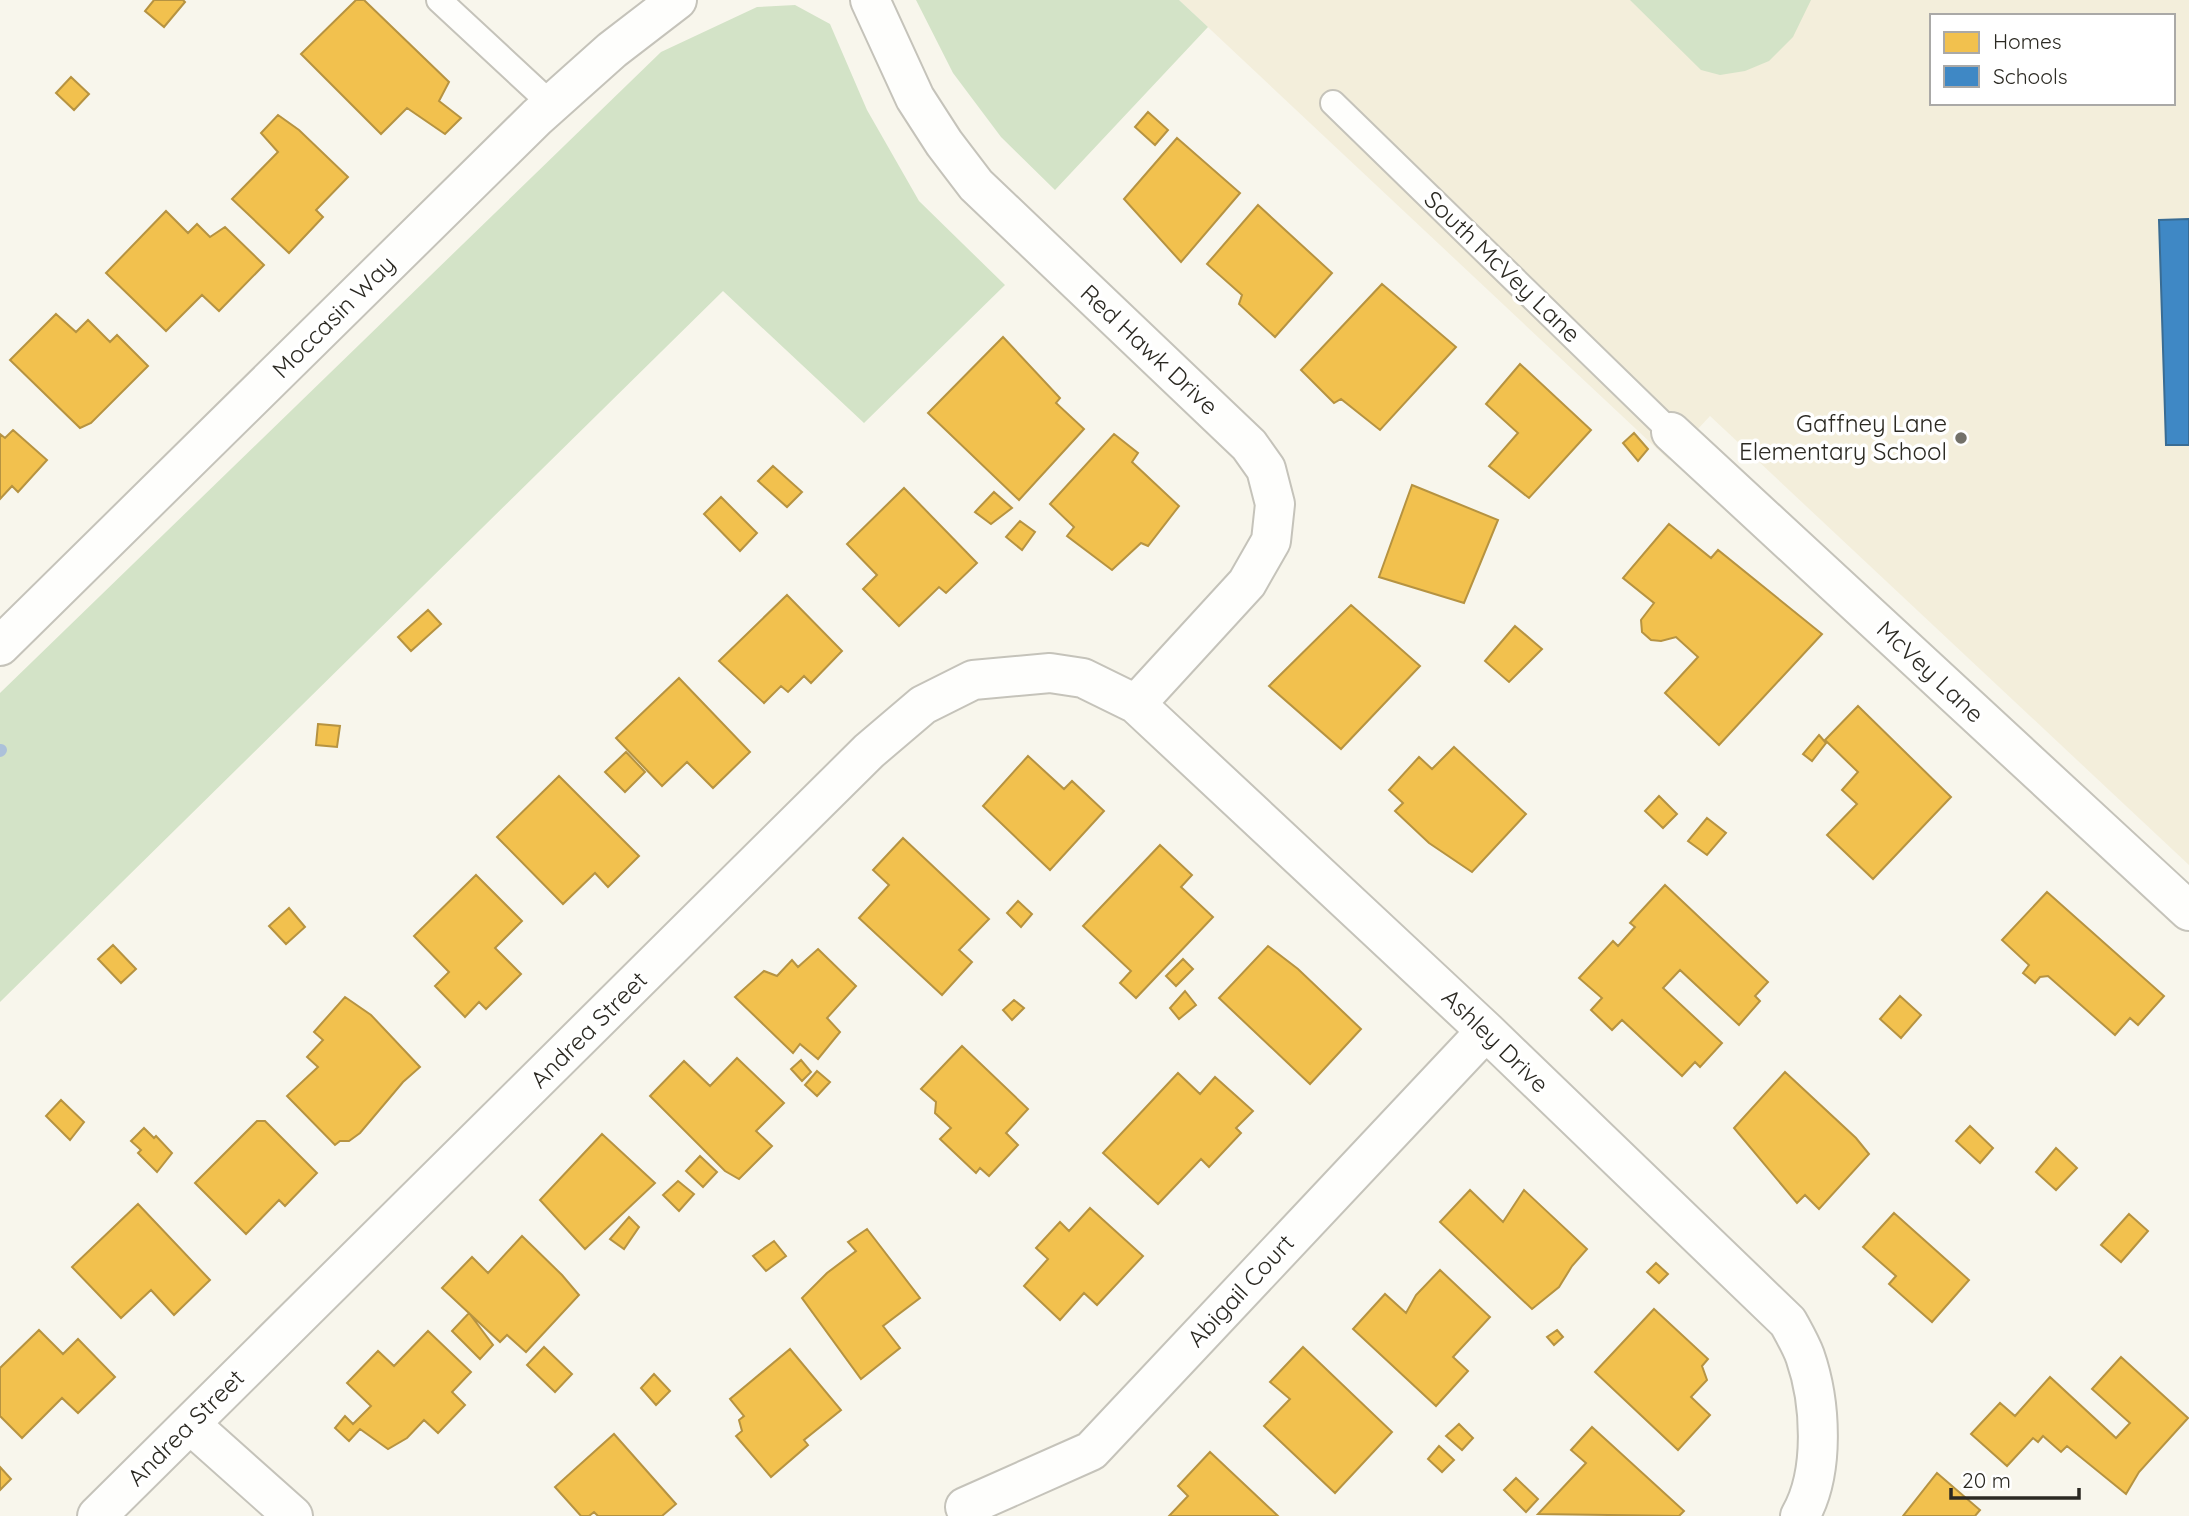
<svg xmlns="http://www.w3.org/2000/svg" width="2189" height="1516" font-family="Quicksand,sans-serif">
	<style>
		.built { fill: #f3eedb; fill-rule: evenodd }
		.green { fill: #d3e3c7 }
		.homes { fill: #f2c14e; stroke: #b69341; stroke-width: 2 }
		.schools { fill: #3f88c5; stroke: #396c94; stroke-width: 2 }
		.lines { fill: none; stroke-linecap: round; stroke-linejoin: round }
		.stream { stroke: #acc1da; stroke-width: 12 }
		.lane-casing { stroke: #c5c3ba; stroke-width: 28 }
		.street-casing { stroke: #c5c3ba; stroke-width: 42 }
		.lane { stroke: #fefefc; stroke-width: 24 }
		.street { stroke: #fefefc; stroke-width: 38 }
		.poi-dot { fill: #737169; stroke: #fff; stroke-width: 2.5 }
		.labels { text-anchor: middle; stroke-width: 7; stroke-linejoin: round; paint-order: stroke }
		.street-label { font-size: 24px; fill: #2b2922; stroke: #fff }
		.poi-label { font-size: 24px; fill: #2b2922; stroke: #fff; text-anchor: end }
	</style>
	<rect width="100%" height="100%" fill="#f8f6ec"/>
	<path class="built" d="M 1179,0 L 2189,0 L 2189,865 L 1710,416 L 1669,460 ZM 1932,16 L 2173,16 L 2173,103 L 1932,103 Z"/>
	<path class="green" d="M 916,0 L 1179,0 L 1208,27 L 1055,190 L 1001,137 L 953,73 Z
		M 1630,0 L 1811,0 L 1793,37 L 1769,61 L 1745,71 L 1720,75 L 1701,70 Z
		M 795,5 L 830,24 L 867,110 L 919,201 L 1005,285 L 864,423 L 723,291 L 0,1002 L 0,693 L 661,52 L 757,7 Z"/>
	<path class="homes" d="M 154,0 L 183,0 L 185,2 L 164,27 L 145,11 Z
		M 356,0 L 364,0 L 449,82 L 439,101 L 461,118 L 445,134 L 407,108 L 381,134 L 301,54 Z
		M 71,77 L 89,94 L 74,110 L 56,93 Z
		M 1148,112 L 1168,130 L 1155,145 L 1135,127 Z
		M 278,115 L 299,130 L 348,177 L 316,210 L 323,217 L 289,253 L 232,199 L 278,152 L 261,133 Z
		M 1177,138 L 1240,193 L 1181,262 L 1124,199 Z
		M 1258,205 L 1332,273 L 1275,337 L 1239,304 L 1242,295 L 1207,264 Z
		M 166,211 L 188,233 L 197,224 L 210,237 L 225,227 L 264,265 L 219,311 L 202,295 L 166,331 L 106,273 Z
		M 1382,284 L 1456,347 L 1380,430 L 1341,399 L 1334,403 L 1301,370 Z
		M 56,314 L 76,332 L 88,320 L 110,342 L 117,335 L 148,366 L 91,423 L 80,428 L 10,360 Z
		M 1003,337 L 1060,398 L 1056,403 L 1084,429 L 1019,500 L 928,413 Z
		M 1520,364 L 1591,430 L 1529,498 L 1489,466 L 1518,433 L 1486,404 Z
		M 13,430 L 47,460 L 18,492 L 12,486 L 0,499 L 0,434 L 5,438 Z
		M 1634,433 L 1648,449 L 1638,461 L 1623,443 Z
		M 1114,434 L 1138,453 L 1132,462 L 1179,506 L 1148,546 L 1141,543 L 1112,570 L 1067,536 L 1074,527 L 1050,504 Z
		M 773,466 L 802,492 L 787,507 L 758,481 Z
		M 1412,485 L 1498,520 L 1464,603 L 1379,577 Z
		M 904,488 L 977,563 L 946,593 L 939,587 L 899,626 L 863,589 L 877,575 L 847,544 Z
		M 994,492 L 1012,508 L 991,524 L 975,512 Z
		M 721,497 L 757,533 L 740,551 L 704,514 Z
		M 1020,521 L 1035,532 L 1022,550 L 1006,537 Z
		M 1669,524 L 1711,558 L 1718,550 L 1822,634 L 1719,745 L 1665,693 L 1698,657 L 1676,637 L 1661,641 L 1651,640 L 1642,632 L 1641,620 L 1654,603 L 1623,578 Z
		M 787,595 L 842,651 L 811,683 L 804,676 L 788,692 L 781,686 L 764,703 L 719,661 Z
		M 1351,605 L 1420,666 L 1341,749 L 1269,686 Z
		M 428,610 L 441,624 L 411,651 L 398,637 Z
		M 1515,626 L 1542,649 L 1509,682 L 1485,661 Z
		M 679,678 L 750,752 L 713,788 L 687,762 L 662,786 L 616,738 Z
		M 1858,706 L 1951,797 L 1873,879 L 1827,835 L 1857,804 L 1842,790 L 1858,772 L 1825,740 Z
		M 318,724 L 340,726 L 337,747 L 316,745 Z
		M 1819,735 L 1826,743 L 1812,761 L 1803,754 Z
		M 1454,747 L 1526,814 L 1472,872 L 1429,843 L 1395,811 L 1403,803 L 1389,790 L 1419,757 L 1432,769 Z
		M 626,752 L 645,772 L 625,792 L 605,772 Z
		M 1028,756 L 1064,789 L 1072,781 L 1104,811 L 1050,870 L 983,806 Z
		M 559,776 L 639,856 L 608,887 L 595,873 L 563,904 L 497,837 Z
		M 1659,796 L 1677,814 L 1663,828 L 1645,811 Z
		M 1707,818 L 1726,833 L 1707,855 L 1688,841 Z
		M 903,838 L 989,919 L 959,950 L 972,962 L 942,995 L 859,918 L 889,885 L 873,870 Z
		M 1160,845 L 1192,875 L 1181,887 L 1213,917 L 1136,998 L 1120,983 L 1131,971 L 1083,926 Z
		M 476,875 L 522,921 L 495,948 L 521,974 L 486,1009 L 479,1002 L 465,1017 L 435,986 L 449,972 L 414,936 Z
		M 1665,885 L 1768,982 L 1755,996 L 1760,1001 L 1739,1025 L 1680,970 L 1663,988 L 1722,1043 L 1700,1067 L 1695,1062 L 1682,1076 L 1622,1020 L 1612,1030 L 1591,1010 L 1602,998 L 1579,978 L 1613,941 L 1618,946 L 1635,927 L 1630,923 Z
		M 2047,892 L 2164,996 L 2138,1025 L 2130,1018 L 2115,1035 L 2048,976 L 2040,977 L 2035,983 L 2023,973 L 2029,965 L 2002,940 Z
		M 1018,901 L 1032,914 L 1021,927 L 1007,913 Z
		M 289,908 L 305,927 L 286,944 L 269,926 Z
		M 113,945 L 136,969 L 121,983 L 98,959 Z
		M 1268,946 L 1298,969 L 1361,1029 L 1310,1084 L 1219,998 Z
		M 818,949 L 856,986 L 827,1018 L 840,1032 L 818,1059 L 800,1044 L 793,1053 L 735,997 L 764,971 L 777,976 L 792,960 L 798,967 Z
		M 1183,959 L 1193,969 L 1176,986 L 1166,976 Z
		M 1185,991 L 1196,1005 L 1179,1019 L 1170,1008 Z
		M 1900,996 L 1921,1015 L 1901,1038 L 1880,1019 Z
		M 345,997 L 371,1015 L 420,1067 L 403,1082 L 360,1133 L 349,1141 L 340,1141 L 335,1145 L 287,1096 L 318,1067 L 307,1057 L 323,1040 L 314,1032 Z
		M 1014,1000 L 1024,1008 L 1012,1020 L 1003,1010 Z
		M 962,1046 L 1028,1109 L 1006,1133 L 1018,1145 L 989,1176 L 980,1168 L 976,1173 L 940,1139 L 951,1128 L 935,1113 L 936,1102 L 921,1089 Z
		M 737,1058 L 784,1103 L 756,1131 L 772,1146 L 739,1179 L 725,1171 L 650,1096 L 684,1061 L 710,1086 Z
		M 801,1060 L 811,1072 L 802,1081 L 791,1069 Z
		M 817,1071 L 830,1082 L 817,1096 L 805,1085 Z
		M 1785,1072 L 1856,1138 L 1869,1154 L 1819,1209 L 1805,1195 L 1797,1203 L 1734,1128 Z
		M 1178,1073 L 1200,1094 L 1215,1077 L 1253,1111 L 1236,1128 L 1241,1133 L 1209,1167 L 1201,1159 L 1158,1204 L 1103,1153 Z
		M 61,1100 L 84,1122 L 70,1140 L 46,1116 Z
		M 257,1121 L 265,1121 L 317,1173 L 285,1206 L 279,1200 L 246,1234 L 195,1183 Z
		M 1970,1126 L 1993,1148 L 1980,1163 L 1956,1141 Z
		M 144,1128 L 154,1138 L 156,1136 L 172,1153 L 157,1172 L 138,1153 L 141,1150 L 131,1141 Z
		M 602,1134 L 655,1183 L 585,1249 L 540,1200 Z
		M 2056,1148 L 2077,1168 L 2056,1190 L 2036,1172 Z
		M 700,1156 L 717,1172 L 703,1187 L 686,1171 Z
		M 678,1181 L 694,1194 L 679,1211 L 663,1195 Z
		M 1470,1190 L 1503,1222 L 1524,1190 L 1587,1249 L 1572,1266 L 1559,1287 L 1532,1309 L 1440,1222 Z
		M 138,1204 L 210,1280 L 174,1315 L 151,1290 L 121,1318 L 72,1267 Z
		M 1090,1208 L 1143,1256 L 1097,1305 L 1084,1293 L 1060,1320 L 1024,1286 L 1048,1259 L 1036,1248 L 1060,1222 L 1069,1231 Z
		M 1894,1213 L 1969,1280 L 1932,1322 L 1889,1284 L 1896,1276 L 1863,1247 Z
		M 2129,1214 L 2148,1231 L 2121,1262 L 2101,1245 Z
		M 629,1217 L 639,1227 L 624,1249 L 610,1239 Z
		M 867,1229 L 920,1298 L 883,1326 L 900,1348 L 861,1379 L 802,1298 L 827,1273 L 856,1251 L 848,1242 Z
		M 522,1236 L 562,1275 L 579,1295 L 526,1352 L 507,1335 L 500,1342 L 442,1288 L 472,1257 L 488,1273 Z
		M 774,1241 L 786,1256 L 766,1271 L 753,1256 Z
		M 1656,1263 L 1668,1274 L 1659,1283 L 1647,1272 Z
		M 1440,1270 L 1490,1317 L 1453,1357 L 1468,1371 L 1436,1406 L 1353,1329 L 1385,1294 L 1406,1313 L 1416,1295 Z
		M 1654,1309 L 1708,1359 L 1702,1366 L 1707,1380 L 1691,1397 L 1710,1415 L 1678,1450 L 1595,1372 Z
		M 469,1313 L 493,1345 L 480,1359 L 452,1331 Z
		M 39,1330 L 63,1354 L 78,1339 L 115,1377 L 78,1413 L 62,1398 L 22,1438 L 0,1416 L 0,1368 Z
		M 1557,1330 L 1563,1337 L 1554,1345 L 1547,1337 Z
		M 428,1331 L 471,1372 L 452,1392 L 465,1405 L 438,1433 L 424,1420 L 407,1438 L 388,1449 L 360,1429 L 349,1441 L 335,1428 L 345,1416 L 353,1424 L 371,1406 L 347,1383 L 378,1351 L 394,1366 Z
		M 544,1347 L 572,1374 L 555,1392 L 527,1365 Z
		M 1303,1347 L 1392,1432 L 1335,1493 L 1264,1426 L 1290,1399 L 1270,1382 Z
		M 790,1349 L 841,1410 L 804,1440 L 808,1445 L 771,1477 L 736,1436 L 742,1431 L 739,1420 L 744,1416 L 730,1399 Z
		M 2121,1357 L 2188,1418 L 2139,1472 L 2126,1494 L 2067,1446 L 2061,1452 L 2043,1436 L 2038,1442 L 2033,1438 L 2007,1466 L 1971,1434 L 2000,1403 L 2015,1416 L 2050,1377 L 2116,1438 L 2130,1423 L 2092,1389 Z
		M 654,1374 L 670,1391 L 656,1405 L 641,1388 Z
		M 1459,1424 L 1473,1438 L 1462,1450 L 1446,1436 Z
		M 1592,1427 L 1684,1511 L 1679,1516 L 1538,1514 L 1586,1463 L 1571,1450 Z
		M 614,1434 L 676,1504 L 662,1516 L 598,1516 L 594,1512 L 589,1516 L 581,1516 L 555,1487 Z
		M 1439,1446 L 1454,1460 L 1442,1472 L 1428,1459 Z
		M 1210,1452 L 1278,1516 L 1169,1516 L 1188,1496 L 1178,1486 Z
		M 0,1467 L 11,1479 L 0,1490 Z
		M 1937,1473 L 1980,1510 L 1975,1516 L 1903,1516 Z
		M 1516,1478 L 1538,1499 L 1526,1512 L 1504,1490 Z"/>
	<path class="schools" d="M 2189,219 L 2189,445 L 2166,445 L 2159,220 Z"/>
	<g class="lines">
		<path class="stream" d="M 0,751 L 1,750"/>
		<defs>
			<path id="lane" d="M 439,0 L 551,104
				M 1333,103 L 1671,432"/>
			<path id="street" d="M 870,0 L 915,98 L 944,143 L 976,185 L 1249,445 L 1266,469 L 1275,504 L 1271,541 L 1247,583 L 1136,704
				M 1671,432 L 2189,911
				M 0,646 L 537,117 L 612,50 L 677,0
				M 190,1424 L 293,1516
				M 965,1507 L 1091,1451 L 1486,1031
				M 97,1516 L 869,751 L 923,705 L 973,680 L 1050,673 L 1083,678 L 1136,704 L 1486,1031 L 1788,1322 C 1794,1333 1801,1345 1805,1356 C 1821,1402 1825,1473 1800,1516"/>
		</defs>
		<use href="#lane" class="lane-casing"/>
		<use href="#street" class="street-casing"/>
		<use href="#lane" class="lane"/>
		<use href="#street" class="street"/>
	</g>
	<circle class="poi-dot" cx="1961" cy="438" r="7"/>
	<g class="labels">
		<g class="street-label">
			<text transform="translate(1502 267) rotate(44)" y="8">South McVey Lane</text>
			<text transform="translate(334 317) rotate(-45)" y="8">Moccasin Way</text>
			<text transform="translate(1149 350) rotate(43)" y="8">Red Hawk Drive</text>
			<text transform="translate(1930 672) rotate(43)" y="8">McVey Lane</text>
			<text transform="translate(589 1030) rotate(-45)" y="8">Andrea Street</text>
			<text transform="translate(1495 1041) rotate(44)" y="8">Ashley Drive</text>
			<text transform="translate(1241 1291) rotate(-47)" y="8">Abigail Court</text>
			<text transform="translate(186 1428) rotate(-45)" y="8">Andrea Street</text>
		</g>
		<g class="poi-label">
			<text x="1947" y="432">Gaffney Lane<tspan x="1947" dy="28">Elementary School</tspan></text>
		</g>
	</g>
	<rect x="1930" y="14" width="245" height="91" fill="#ffffff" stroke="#aaa9a7" stroke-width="2"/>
	<rect x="1944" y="32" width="35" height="21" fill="#f2c14e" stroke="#aaa9a7" stroke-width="2"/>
	<text x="1993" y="49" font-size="21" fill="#2b2922">Homes</text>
	<rect x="1944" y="66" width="35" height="21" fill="#3f88c5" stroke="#aaa9a7" stroke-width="2"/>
	<text x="1993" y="84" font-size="21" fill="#2b2922">Schools</text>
	<path d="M1951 1488v10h128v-10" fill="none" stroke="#2b2922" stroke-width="3.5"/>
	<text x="1962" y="1488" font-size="21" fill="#2b2922" stroke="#ffffff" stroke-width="5" paint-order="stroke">20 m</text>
</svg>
